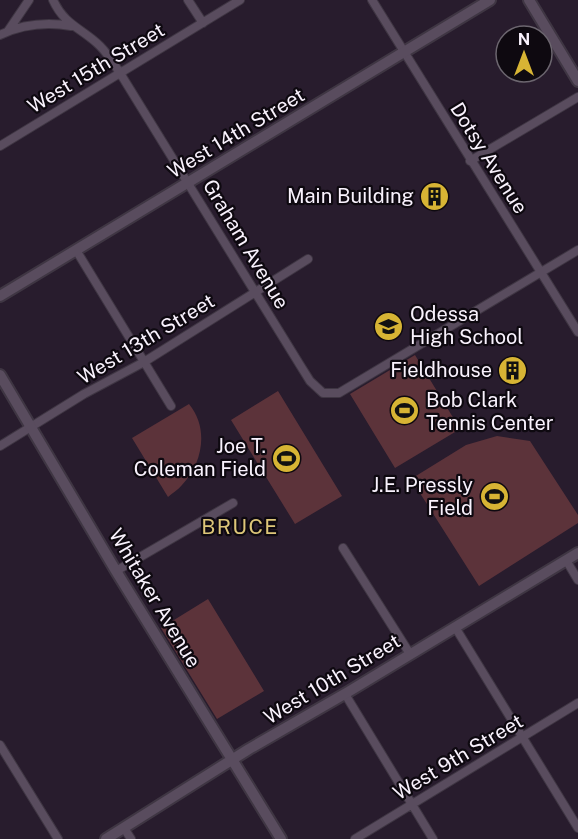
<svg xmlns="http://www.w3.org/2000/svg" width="578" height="839" font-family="'Public Sans',sans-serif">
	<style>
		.green { fill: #5c333a }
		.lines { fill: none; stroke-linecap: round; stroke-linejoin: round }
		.street-casing { stroke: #3f3643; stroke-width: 10 }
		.secondary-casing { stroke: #3f3643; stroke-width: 14 }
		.street { stroke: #594c5e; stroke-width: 8 }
		.secondary { stroke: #594c5e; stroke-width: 10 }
		.labels { text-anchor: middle; stroke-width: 4.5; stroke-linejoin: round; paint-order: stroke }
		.street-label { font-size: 20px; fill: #f9f2fd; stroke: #0e0910 }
		.poi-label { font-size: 20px; fill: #f9f2fd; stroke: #0e0910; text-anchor: end }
		.neighbourhood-label { font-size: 21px; letter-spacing: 1.5px; fill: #ddc679; stroke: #0e0910 }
	</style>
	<rect width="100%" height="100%" fill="#281c2d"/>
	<path class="green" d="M 415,355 L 460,429 L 395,468 L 350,394 Z
		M 278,391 L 342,496 L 295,524 L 231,420 Z
		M 189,404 C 209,428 203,463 182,485 C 178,490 172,493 168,497 L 132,438 Z
		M 497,436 L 530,441 L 578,515 L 578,523 L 479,586 L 411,479 L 466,445 Z
		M 208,599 L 264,691 L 217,719 L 161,628 Z"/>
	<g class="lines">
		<defs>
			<path id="street" d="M 53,0 C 65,26 82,28 100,46 C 108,54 114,64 120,73 L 300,365 L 310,381 L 323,393 L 339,393 L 578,250
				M 188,0 L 203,23
				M 372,0 L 578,332
				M 8,31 L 29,0
				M 0,35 C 23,24 47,22 71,26
				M 0,146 L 240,0
				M 470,161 L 578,97
				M 76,250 L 171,406
				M 0,446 L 84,394 L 144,362 L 308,259
				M 343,548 L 410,654
				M 566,560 L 578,580
				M 116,571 L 233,503
				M 455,627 L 578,828
				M 345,694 L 433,839
				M 0,745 L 58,839
				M 124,828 L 131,839
				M 355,839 L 578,703"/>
			<path id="secondary" d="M 529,0 L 578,81
				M 0,296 L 490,0
				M 0,375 L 116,571 L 281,839
				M 106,839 L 249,749 L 348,692 L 578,553"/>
		</defs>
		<use href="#street" class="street-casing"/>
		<use href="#secondary" class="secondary-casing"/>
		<use href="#street" class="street"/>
		<use href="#secondary" class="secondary"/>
	</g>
	<defs>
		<symbol id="building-disc" viewBox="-11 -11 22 22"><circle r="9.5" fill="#d7b434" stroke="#0e0910"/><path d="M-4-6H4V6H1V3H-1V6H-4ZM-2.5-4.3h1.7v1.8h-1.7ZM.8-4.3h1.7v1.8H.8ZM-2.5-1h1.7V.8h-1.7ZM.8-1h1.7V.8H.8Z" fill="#111"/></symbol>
		<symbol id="school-disc" viewBox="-11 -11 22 22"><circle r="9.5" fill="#d7b434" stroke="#0e0910"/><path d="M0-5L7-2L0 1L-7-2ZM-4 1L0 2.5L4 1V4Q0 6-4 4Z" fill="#111"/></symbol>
		<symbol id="stadium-disc" viewBox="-11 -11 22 22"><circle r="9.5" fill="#d7b434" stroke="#0e0910"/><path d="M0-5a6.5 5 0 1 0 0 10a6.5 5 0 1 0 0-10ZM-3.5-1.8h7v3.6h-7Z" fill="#111"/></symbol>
	</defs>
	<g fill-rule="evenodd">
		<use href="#building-disc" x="418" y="180" width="33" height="33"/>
		<use href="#school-disc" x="372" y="310" width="33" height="33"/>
		<use href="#building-disc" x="496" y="354" width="33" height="33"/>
		<use href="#stadium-disc" x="388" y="394" width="33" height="33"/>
		<use href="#stadium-disc" x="270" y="442" width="33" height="33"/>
		<use href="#stadium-disc" x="478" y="480" width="33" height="33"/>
	</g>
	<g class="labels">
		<g class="street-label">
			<text transform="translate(96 68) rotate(-31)" y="7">West 15th Street</text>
			<text transform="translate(236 133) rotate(-31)" y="7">West 14th Street</text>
			<text transform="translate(489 158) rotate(58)" y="7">Dotsy Avenue</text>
			<text transform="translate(246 244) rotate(59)" y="7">Graham Avenue</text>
			<text transform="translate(146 339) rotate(-31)" y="7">West 13th Street</text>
			<text transform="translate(155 598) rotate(59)" y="7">Whitaker Avenue</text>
			<text transform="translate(332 679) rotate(-31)" y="7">West 10th Street</text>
			<text transform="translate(458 757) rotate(-31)" y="7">West 9th Street</text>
		</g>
		<g class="poi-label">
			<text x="414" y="203">Main Building</text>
			<text x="410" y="321" text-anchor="start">Odessa<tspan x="410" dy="23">High School</tspan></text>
			<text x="492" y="377">Fieldhouse</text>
			<text x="426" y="407" text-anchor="start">Bob Clark<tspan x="426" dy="23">Tennis Center</tspan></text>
			<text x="266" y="453">Joe T.<tspan x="266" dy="23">Coleman Field</tspan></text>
			<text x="473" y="492">J.E. Pressly<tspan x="473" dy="23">Field</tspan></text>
		</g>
		<g class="neighbourhood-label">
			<text x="240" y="534">BRUCE</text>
		</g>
	</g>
	<g transform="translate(524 54)"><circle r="28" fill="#0e0910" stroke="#6c666f" stroke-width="1.5"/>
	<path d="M0-4.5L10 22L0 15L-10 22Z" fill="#d7b434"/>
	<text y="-9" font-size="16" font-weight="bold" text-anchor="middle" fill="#f9f2fd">N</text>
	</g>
</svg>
